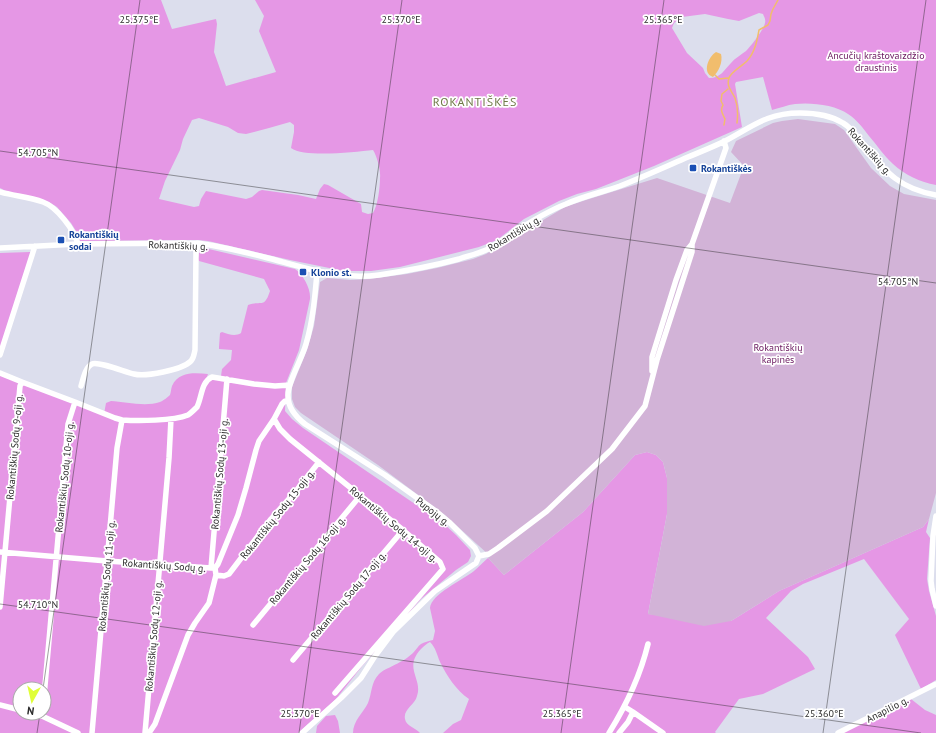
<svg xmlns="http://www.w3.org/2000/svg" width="936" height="733" font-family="'PT Sans',sans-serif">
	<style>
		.green { fill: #e597e5; fill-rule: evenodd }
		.cemetery { fill: #d2b3d7 }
		.water { fill: #f1bd6d }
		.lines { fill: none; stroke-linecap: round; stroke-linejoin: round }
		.stream { stroke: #f1bd6d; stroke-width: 1.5 }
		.minor { stroke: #fff; stroke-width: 5.5 }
		.ticks { fill: none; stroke: #2b2b2b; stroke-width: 1; stroke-opacity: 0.45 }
		.transit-dot { fill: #1a4fb4; stroke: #fff; stroke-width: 1.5 }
		.labels { text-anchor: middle; stroke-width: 3.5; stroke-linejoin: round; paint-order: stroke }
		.park-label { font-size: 10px; fill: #6a185f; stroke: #fff }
		.street-label { font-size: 10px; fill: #2b2b2b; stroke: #fff }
		.transit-label { font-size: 10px; font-weight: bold; fill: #164399; stroke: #fff; text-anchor: start }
		.quarter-label { font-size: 12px; letter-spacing: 1px; fill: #6f7847; stroke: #fff }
		.ticks-label { font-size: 10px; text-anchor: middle; fill: #2b2b2b; stroke: #fff; stroke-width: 3.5; stroke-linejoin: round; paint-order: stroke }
	</style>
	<rect width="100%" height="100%" fill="#dcdeed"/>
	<path class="green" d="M 0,0 L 161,0 L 172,29 L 216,19 L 217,24 L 214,52 L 226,86 L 276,72 L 259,31 L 264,16 L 255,0 L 936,0 L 936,185 C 920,182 905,175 893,164 C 884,156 877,145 869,136 C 863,128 857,120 848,114 C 836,105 811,102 795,104 C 787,105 780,108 772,110 L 763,77 L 736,82 L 735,84 L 742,127 L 654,166 L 596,189 L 577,194 L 559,201 L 524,219 L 497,240 L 479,247 L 400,267 L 371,271 L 344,271 L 290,260 L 208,241 L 198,240 L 80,241 L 76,231 L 71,223 L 57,207 L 49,202 L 8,192 L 0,188 ZM 759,13 L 763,14 C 764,17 766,19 765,23 C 764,29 751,46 746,51 C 741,55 735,58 731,63 C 724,70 721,78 709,78 L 705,73 L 703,68 L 687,53 L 672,28 L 674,23 L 682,17 L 705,14 L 728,19 L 739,21 ZM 199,118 L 228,127 L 238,133 L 246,134 L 269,128 L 290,122 L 294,125 L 294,132 L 291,148 C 305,158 354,152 373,150 C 377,156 381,171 380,178 C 380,187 378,205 373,213 L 368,214 L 362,212 L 361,204 L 328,185 L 324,184 L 320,189 L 316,199 L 298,195 L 262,190 L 259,191 L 252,197 L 246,199 L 206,191 L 201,199 L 199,206 L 194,207 L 159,199 L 165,181 L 180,150 L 183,139 L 192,120 Z
		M 200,247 L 295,269 C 303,274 311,289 310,299 L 299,350 L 286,383 L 285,411 L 292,419 L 303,428 L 443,523 L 456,535 L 470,550 L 471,556 L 468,562 L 456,570 L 421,599 L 363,665 L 336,699 L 298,733 L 0,733 L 0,373 L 104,414 L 106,403 L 111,401 C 125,402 146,407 160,402 C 163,401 168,397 170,395 C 171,392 171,389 172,386 C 179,371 195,373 208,374 L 206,380 L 221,376 L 222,369 L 231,360 L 232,350 L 219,349 L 219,347 L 220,333 L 222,332 C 228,334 235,337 241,333 L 248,305 C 262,300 264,309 270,291 L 264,279 L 199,261 L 198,259 ZM 20,689 L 44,689 L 44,713 L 20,713 Z
		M 30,252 L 33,253 L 0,355 L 0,253 Z
		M 647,452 L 656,455 L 663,462 L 667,478 L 667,514 L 648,614 L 731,621 L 779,591 L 923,527 L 929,519 L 926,532 L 930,538 L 927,579 L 929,591 L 936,616 L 936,680 L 921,689 L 895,635 L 909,619 L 864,559 L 803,584 L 791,591 L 766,618 L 808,657 L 815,669 L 763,694 L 739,699 L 715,732 L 716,733 L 443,733 L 453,724 L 461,720 L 469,699 C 456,690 447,676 440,662 C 437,655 436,648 430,642 C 426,644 424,646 421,649 C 403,668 423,679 417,696 C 415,705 403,709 405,719 C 406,726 416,728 420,733 L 353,733 C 353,721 363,713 368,703 C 372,693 371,682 379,674 C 384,669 394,666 400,662 C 405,660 409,656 413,653 C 416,650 418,646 421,644 C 424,642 429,641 433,640 L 435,631 L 430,608 C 431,594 463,580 474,571 C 479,567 483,562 488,558 L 504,575 L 583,512 L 635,455 Z
		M 911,699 L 925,710 L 936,715 L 936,733 L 842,733 Z
		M 335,715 L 338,721 L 340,733 L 316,733 L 317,726 L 326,716 Z"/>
	<path class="cemetery" d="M 798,119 L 835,124 L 844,130 L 871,168 L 890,186 L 904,194 L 936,200 L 936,493 L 929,519 L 923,527 L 779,591 L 731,621 L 704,626 L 648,614 L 667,514 L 667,478 L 663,462 L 656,455 L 647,452 L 635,455 L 583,512 L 504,575 L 488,558 L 490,556 L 445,515 L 378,465 L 301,413 L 295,407 L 292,399 L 292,387 L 307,350 L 314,326 L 320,282 L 327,278 L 350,280 L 369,279 L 407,274 L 437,268 L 473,259 L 486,254 L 565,207 L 586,200 L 657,178 L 730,203 L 744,166 L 731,152 L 736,141 L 773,123 L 782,121 Z"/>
	<path class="water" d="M 716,52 L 721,54 C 723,62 719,71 713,77 C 701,73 709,56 716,52 Z"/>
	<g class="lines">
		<path class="stream" d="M 715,75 L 719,79 L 728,78
			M 737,123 C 738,115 738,106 735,98 C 732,91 726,87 729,78 C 730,73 742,66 747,61 C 755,52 757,41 759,30 L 768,25 L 770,21 L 771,14 L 773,9 L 778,0
			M 724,125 L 725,119 C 722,113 720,110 723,105 L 721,101 L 722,94 L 728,89"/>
		<path class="minor" d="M 0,192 C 14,196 29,197 43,202 C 57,207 74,230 78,244
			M 0,248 L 78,244 L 197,243 C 221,246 248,253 272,259 C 308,269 341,280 379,275 C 406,271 433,266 459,259 C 468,256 477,254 486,250 C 496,246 504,239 513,233 C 530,222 548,211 566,204 C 584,196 603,192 620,186 C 643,177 665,167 688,157 C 700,152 713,147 725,141 C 752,127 766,113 800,113 C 814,113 830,115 843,123 C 852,128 858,138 865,146 C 886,173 901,189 936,195
			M 0,355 L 35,246
			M 652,371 L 652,357 L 676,280 L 687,250 L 692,244
			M 0,373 L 22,382 L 20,386 L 0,607
			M 22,382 L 75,402
			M 81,386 C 83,380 85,367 92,364 C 98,361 125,372 134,374 C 145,377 182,370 191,361 C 194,358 194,354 195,350 L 196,251 L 197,243
			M 274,419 L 280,429 L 290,439 L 403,530 L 440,562 L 443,569 L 335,693
			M 936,516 L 933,536 L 931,581 L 932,589 L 936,606
			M 0,552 L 107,561 L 211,568 L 215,568 L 218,564 L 238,515 L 246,488 L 256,450 L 259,441 L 274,419 L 282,404 L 285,401 L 288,400
			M 479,556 L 489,554 L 498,548 L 547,511 L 612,449 L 645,406 L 657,360 L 692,252 L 692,244 L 726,148 L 724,141
			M 211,568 L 227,379
			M 216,575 L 224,576 L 229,574 L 271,519 L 296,491 L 319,462
			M 253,625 L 360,496
			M 293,660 L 403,530
			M 44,697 L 68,424 L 75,402 L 115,418 L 122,420 C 138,421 173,421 188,415 C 191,413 194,410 197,407 C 202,397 201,382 212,377 L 254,384 L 275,386 L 290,385
			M 0,705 L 20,710
			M 633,712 L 663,733
			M 30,713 L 42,716 L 78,733
			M 92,733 L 117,448 L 122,420
			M 145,733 L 169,458 L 171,419
			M 149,733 L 155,724 L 188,635 L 195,623 L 209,603 L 216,575 L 215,568
			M 302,733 L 341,698 L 361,678 L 375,656 L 393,632 L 435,591 L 476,563 L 479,556 L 475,548 L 449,522 L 437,512 L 385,475 L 305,424 C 296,417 288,408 288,396 C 287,383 302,359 306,344 C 313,321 315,296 317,272
			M 609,733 C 627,704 640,677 648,644
			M 619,733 L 628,722 L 633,712 L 625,707
			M 838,733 L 936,684"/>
	</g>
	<path class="ticks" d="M 0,151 L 936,283M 0,604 L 921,733M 43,689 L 140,0M 37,733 L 40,713M 299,733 L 402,0M 561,733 L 664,0M 823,733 L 926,0"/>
	<g class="transit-dot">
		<rect x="689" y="164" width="8" height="8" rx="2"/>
		<rect x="57" y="236" width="8" height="8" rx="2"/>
		<rect x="299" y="268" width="8" height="8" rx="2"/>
	</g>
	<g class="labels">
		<g class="park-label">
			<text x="876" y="59">Ancučių kraštovaizdžio<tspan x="876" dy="12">draustinis</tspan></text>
			<text x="778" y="351">Rokantiškių<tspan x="778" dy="12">kapinės</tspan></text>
		</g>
		<g class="street-label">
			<text transform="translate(870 151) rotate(48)" y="4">Rokantiškių g.</text>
			<text transform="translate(514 233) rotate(-31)" y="4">Rokantiškių g.</text>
			<text transform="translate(178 245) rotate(2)" y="4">Rokantiškių g.</text>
			<text transform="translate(14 447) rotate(-85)" y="4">Rokantiškių Sodų 9-oji g.</text>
			<text transform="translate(219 474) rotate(-85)" y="4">Rokantiškių Sodų 13-oji g.</text>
			<text transform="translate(64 477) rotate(-84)" y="4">Rokantiškių Sodų 10-oji g.</text>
			<text transform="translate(433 511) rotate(38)" y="4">Pupojų g.</text>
			<text transform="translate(277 514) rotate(-51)" y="4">Rokantiškių Sodų 15-oji g.</text>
			<text transform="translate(394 524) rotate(40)" y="4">Rokantiškių Sodų 14-oji g.</text>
			<text transform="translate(307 560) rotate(-50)" y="4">Rokantiškių Sodų 16-oji g.</text>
			<text transform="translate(164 565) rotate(4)" y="4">Rokantiškių Sodų g.</text>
			<text transform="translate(106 576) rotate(-85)" y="4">Rokantiškių Sodų 11-oji g.</text>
			<text transform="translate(348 595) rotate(-50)" y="4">Rokantiškių Sodų 17-oji g.</text>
			<text transform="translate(153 636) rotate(-85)" y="4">Rokantiškių Sodų 12-oji g.</text>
			<text transform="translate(887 709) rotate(-27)" y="4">Anapilio g.</text>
		</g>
		<g class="transit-label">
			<text x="701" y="172">Rokantiškės</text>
			<text x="69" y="238">Rokantiškių<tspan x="69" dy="12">sodai</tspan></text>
			<text x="311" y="276">Klonio st.</text>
		</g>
		<g class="quarter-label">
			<text x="475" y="106">ROKANTIŠKĖS</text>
		</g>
	</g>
	<g class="ticks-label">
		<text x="139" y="23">25.375°E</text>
		<text x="401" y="23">25.370°E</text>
		<text x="663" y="23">25.365°E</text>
		<text x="38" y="156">54.705°N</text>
		<text x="898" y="285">54.705°N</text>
		<text x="38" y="608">54.710°N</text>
		<text x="300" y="717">25.370°E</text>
		<text x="562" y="717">25.365°E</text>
		<text x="824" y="717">25.360°E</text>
	</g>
	<g transform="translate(32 701) rotate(188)"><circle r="19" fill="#ffffff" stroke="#aaaaaa"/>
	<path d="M0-3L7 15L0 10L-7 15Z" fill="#e0fe38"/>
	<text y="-6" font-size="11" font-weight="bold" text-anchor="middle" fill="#2b2b2b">N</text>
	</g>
</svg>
